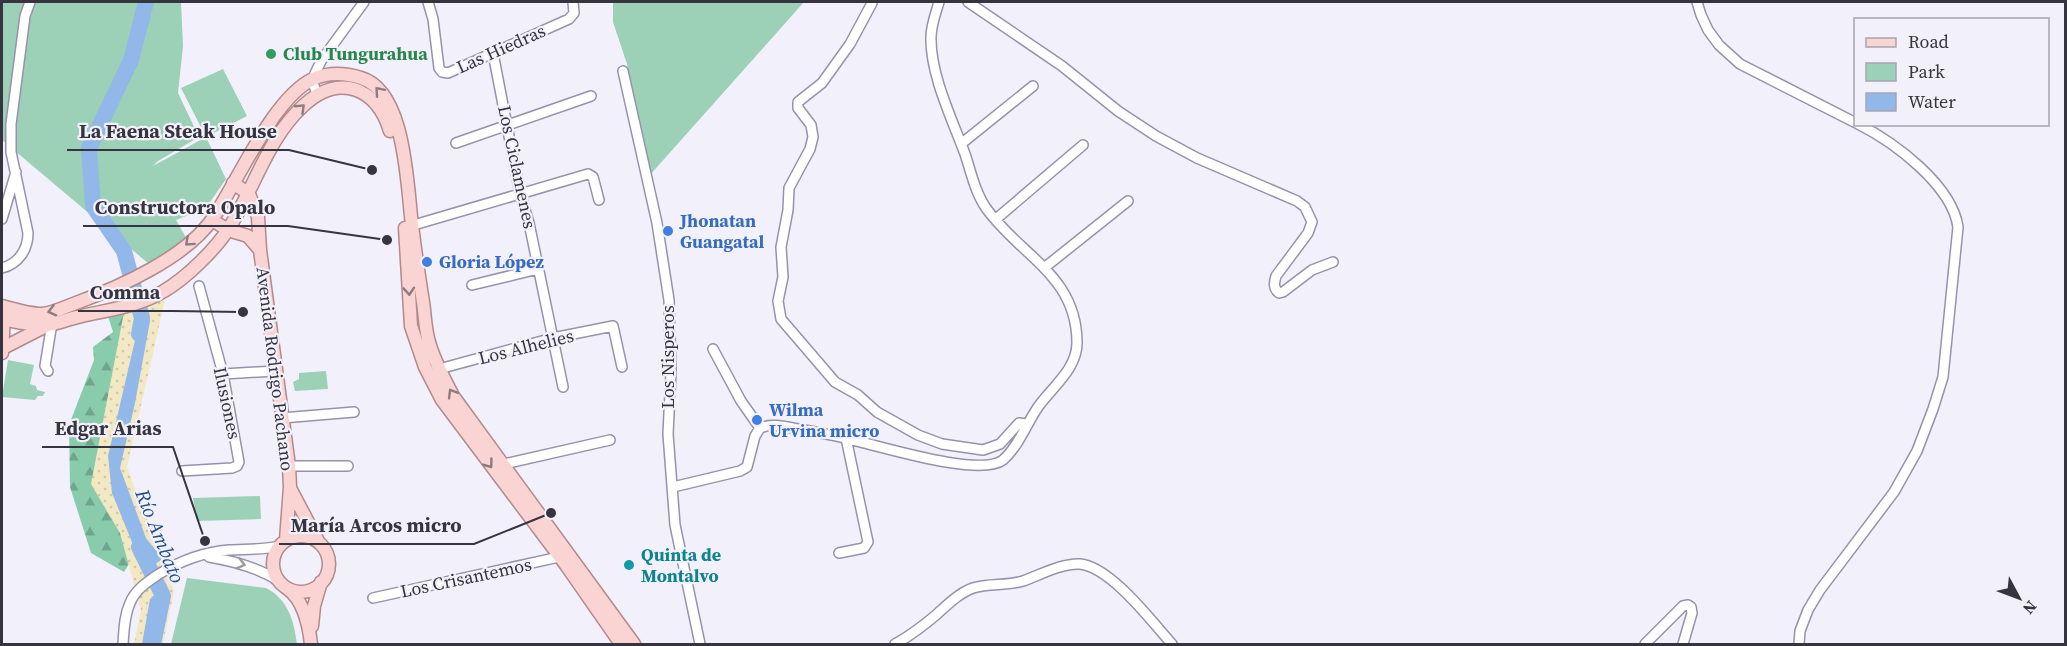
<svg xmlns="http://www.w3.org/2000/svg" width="2067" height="646" font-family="'Source Serif 4',serif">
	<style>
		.green { fill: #9cd1b7 }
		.forest { fill: url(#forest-firs) }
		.sand { fill: url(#sand-dots) }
		.water { fill: #92b8e9 }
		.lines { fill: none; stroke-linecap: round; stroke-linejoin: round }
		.river { stroke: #92b8e9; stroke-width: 16 }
		.minor-casing { stroke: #9792ab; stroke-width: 12 }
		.major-casing { stroke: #b28a8b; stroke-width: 15 }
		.minor { stroke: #fff; stroke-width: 9 }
		.major { stroke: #f9d4d2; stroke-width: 12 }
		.oneway { stroke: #8e7c81 }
		.oneway2 { stroke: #9a9a9f }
		.leisure-dot { fill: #2e9e5b; stroke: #f2f0fb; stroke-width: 2 }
		.shop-dot { fill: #3f7fe0; stroke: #f2f0fb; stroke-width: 2 }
		.culture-dot { fill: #0f9aa8; stroke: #f2f0fb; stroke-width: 2 }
		.labels { text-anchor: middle; stroke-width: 4.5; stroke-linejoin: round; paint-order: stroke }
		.street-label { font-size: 18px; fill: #36343f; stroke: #f2f0fb }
		.leisure-label { font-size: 18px; font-weight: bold; fill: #27864d; stroke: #f2f0fb; text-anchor: start }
		.shop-label { font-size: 18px; font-weight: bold; fill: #366cbe; stroke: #f2f0fb; text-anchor: start }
		.culture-label { font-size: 18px; font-weight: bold; fill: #0d838f; stroke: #f2f0fb; text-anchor: start }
		.water-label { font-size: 20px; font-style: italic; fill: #1e4f8b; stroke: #f2f0fb }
		.leader { fill: none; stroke: #36343f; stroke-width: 2 }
		.callout-dot { fill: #36343f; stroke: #f2f0fb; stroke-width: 2 }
		.callout-label { font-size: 20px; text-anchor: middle; font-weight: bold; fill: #36343f; stroke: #f2f0fb; stroke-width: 4.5; stroke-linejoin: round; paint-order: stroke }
	</style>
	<defs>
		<pattern id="forest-firs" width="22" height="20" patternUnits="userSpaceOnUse" patternTransform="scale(1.5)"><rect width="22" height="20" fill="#89ccac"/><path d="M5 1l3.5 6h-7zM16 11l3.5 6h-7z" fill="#71a68d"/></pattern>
		<pattern id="sand-dots" width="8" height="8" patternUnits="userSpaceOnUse" patternTransform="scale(1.5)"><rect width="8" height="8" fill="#f2e8c3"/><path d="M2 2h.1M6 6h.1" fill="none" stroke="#d0c8a9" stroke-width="1.8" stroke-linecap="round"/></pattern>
	</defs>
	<rect width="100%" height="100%" fill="#f2f0fb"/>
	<path class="green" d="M 2,2 L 181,2 L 183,46 L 178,93 L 199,137 L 158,161 L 153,166 L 206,137 L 181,88 L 223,69 L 247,116 L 206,137 L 226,179 L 206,208 L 176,220 L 189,243 L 155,269 L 2,140 Z
		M 613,2 L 804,2 L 649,176 L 627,64 L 613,22 Z
		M 8,360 L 34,365 L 30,384 L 36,386 L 37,390 L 45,392 L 43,396 L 38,396 L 35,400 L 2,397 Z
		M 326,371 L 328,389 L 295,391 L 293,382 L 299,379 L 299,373 Z
		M 260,496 L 261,519 L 197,521 L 193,498 Z
		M 187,578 L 266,588 C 288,599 294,621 297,644 L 171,644 Z"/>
	<path class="forest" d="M 133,307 L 106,457 L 135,554 L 124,572 L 91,553 L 70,487 L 69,425 L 94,360 L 93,347 L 113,332 L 107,313 Z"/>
	<path class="sand" d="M 165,300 L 127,467 L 174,591 L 163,644 L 134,644 L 141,610 L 120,533 L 91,484 L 124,312 Z"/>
	<path class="water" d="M 136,311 L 148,312 L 150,321 L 135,403 L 120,468 L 146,538 L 163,559 L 147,569 L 136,552 L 112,493 L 108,456 L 136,336 Z
		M 164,588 L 167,597 L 158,644 L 142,644 L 150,599 Z"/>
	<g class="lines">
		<path class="river" d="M 139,334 L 142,318 L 124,251 L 93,206 L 89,148 L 131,60 L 146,2
			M 139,547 L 163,596 L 153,644"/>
		<defs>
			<path id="minor" d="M 428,2 L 433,19 L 439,68 L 442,72 L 448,73 L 569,19 L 574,13 L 573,2
				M 968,2 L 1062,66 L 1118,111 L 1156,136 L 1197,158 L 1297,201 L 1305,207 L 1312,222 L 1308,233 L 1276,276 C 1274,283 1273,288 1279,293 L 1283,292 L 1312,270 L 1333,262
				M 1697,2 L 1701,15 L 1708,30 L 1719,45 L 1740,64 L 1856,123
				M 872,3 L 850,44 L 822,83 L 798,102 L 798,108 L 811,125 L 813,137 L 810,149 L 789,188 L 788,210 L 781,247 L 783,277 L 778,301 L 781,319 L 835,382 L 858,395 L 877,412 L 918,435 L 942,444 L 983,450 L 1000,444 L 1019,423 L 1027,424
				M 493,53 L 520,193 L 529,223 L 563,387
				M 623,71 L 657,223 L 669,300 L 671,372 L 668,434 L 675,525 L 700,644
				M 317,94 L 312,80 L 321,61 L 364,2
				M 456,143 L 591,96
				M 961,144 L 1033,86
				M 2,219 L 16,172
				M 996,219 L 1083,145
				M 407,227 L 588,174 L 593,177 L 599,200
				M 2,268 C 18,264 28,250 28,233 L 11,152 L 11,124 L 25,16 L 30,2
				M 1044,268 L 1128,201
				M 472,285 L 538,269
				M 713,349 L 741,401 L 760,428
				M 439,369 L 553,338 L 613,326 L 622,367
				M 48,371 L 45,366 L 52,323
				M 223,374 L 275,371
				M 282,418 L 354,412
				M 760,428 C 773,422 789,428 804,430 C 819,433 834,435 848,439 C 878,445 979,478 1003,460 C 1018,447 1027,423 1038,407 C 1052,387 1077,369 1077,343 C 1077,275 1020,256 986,208 C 975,192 971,172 965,154 C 952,119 930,74 931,37 C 931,25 936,13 939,2
				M 504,464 L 610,440
				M 289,466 L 348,466
				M 182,471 L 232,468 L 237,466 L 239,462 L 223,374 L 199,286
				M 673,487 L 740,471 L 747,467 L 755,436 L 760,428
				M 839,553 L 864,548 L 868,542 L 846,438
				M 209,557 C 234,561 257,567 279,581
				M 373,598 L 559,557
				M 123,644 C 124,631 124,616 130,603 C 135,590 147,582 159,574 C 180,561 204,552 229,550 C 246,549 262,550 280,546
				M 895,644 C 910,636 923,626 936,615 C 947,605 959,593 973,588 C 989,583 1007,586 1023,581 C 1040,575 1062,563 1080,564 C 1111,567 1152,622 1172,644
				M 1645,644 L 1683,606 L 1688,605 L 1691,607 L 1692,613 L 1683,644
				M 1799,644 L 1800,631 L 1808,610 L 1820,590 L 1894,492 L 1917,451 L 1933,409 L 1943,377 L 1958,227 C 1952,185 1894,142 1858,124"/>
			<path id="major" d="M 233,183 L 249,194 L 258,217 L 260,250 L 289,466 L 290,487 L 286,540
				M 212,220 L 228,230 L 248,236 L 260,250
				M 405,228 L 411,326 L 425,367 L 442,400 L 566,565 L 621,644
				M 2,306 C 13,309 29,314 42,314 C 53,313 65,307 76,303 C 120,287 187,257 213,218 C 238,181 273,98 313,79 C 329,72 345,73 361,78 C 406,91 407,187 412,225 C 415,251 419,276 423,302 C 425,315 425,329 429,342 C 434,361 444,378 453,396 L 634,644
				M 2,319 C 13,321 35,326 46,325 C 58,324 70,318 82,316 C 108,310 140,306 164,291 C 186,278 215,250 229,228 C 254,189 268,137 304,105 C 339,73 377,87 390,131
				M 3,348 L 46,326
				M 2,353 L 4,314
				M 290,488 L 318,541
				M273 564a28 28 0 1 1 56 0a28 28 0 1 1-56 0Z
				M 288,589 C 304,601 309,626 311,644
				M 312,626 L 314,606 L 321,582"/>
		</defs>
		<use href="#minor" class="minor-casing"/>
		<use href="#major" class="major-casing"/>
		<use href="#minor" class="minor"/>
		<use href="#major" class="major"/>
	</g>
	<defs><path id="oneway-chevron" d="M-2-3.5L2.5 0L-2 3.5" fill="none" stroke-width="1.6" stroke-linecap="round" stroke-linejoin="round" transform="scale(1.5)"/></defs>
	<g class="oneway">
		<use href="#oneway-chevron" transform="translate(379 91) rotate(-131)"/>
		<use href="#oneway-chevron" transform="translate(301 108) rotate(-44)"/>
		<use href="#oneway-chevron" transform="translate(189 242) rotate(138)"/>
		<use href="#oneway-chevron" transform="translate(409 291) rotate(86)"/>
		<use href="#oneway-chevron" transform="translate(52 311) rotate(166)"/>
		<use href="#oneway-chevron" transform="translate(452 393) rotate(-121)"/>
		<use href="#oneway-chevron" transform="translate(489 464) rotate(53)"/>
	</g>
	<use class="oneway2" href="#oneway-chevron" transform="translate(241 564) rotate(15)"/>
	<circle class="leisure-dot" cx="271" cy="54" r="6"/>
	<g class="shop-dot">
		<circle cx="668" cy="231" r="6"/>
		<circle cx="427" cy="262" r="6"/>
		<circle cx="757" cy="420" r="6"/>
	</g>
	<circle class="culture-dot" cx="629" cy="565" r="6"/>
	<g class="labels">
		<g class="street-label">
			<text transform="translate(501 49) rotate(-24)" y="6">Las Hiedras</text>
			<text transform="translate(517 167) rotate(78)" y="6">Los Ciclamenes</text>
			<text transform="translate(526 347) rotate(-14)" y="6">Los Alhelies</text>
			<text transform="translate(668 357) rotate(-90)" y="6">Los Nisperos</text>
			<text transform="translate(275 369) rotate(83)" y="6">Avenida Rodrigo Pachano</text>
			<text transform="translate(227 403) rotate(78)" y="6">Ilusiones</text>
			<text transform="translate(466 578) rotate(-12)" y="6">Los Crisantemos</text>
		</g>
		<g class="leisure-label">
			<text x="283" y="60">Club Tungurahua</text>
		</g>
		<g class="shop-label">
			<text x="680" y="227">Jhonatan<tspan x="680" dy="21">Guangatal</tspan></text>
			<text x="439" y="268">Gloria López</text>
			<text x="769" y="416">Wilma<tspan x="769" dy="21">Urvina micro</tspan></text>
		</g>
		<g class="culture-label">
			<text x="641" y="561">Quinta de<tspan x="641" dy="21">Montalvo</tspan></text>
		</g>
		<g class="water-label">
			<text transform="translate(160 536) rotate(68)" y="7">Río Ambato</text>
		</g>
	</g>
	<path class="leader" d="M372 170L289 150H67M387 240L288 226H83M243 312L172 311H78M205 541L173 447H42M551 513L474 544H279"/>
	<g class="callout-dot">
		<circle cx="372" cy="170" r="6"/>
		<circle cx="387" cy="240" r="6"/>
		<circle cx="243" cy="312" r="6"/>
		<circle cx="205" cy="541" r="6"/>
		<circle cx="551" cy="513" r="6"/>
	</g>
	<g class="callout-label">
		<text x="178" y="138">La Faena Steak House</text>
		<text x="185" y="214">Constructora Opalo</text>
		<text x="125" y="299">Comma</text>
		<text x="108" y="435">Edgar Arias</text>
		<text x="376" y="532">María Arcos micro</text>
	</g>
	<rect width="2067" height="646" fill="none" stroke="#36343f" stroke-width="6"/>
	<rect x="1854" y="18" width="195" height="108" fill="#f2f0fb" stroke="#a7a5b0" stroke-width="1.5"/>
	<rect x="1866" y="38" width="30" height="9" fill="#f9d4d2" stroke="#a7a5b0" stroke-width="1.5"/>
	<text x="1908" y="48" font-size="18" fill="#36343f">Road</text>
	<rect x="1866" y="63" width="30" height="18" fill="#9cd1b7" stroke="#a7a5b0" stroke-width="1.5"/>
	<text x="1908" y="78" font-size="18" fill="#36343f">Park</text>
	<rect x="1866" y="93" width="30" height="18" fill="#92b8e9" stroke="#a7a5b0" stroke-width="1.5"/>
	<text x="1908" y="108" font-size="18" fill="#36343f">Water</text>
	<g transform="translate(2019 598) rotate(131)" stroke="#f2f0fb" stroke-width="4.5" paint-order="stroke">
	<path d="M0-4.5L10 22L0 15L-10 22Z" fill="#36343f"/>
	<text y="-9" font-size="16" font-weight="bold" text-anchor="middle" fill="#36343f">N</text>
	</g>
</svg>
